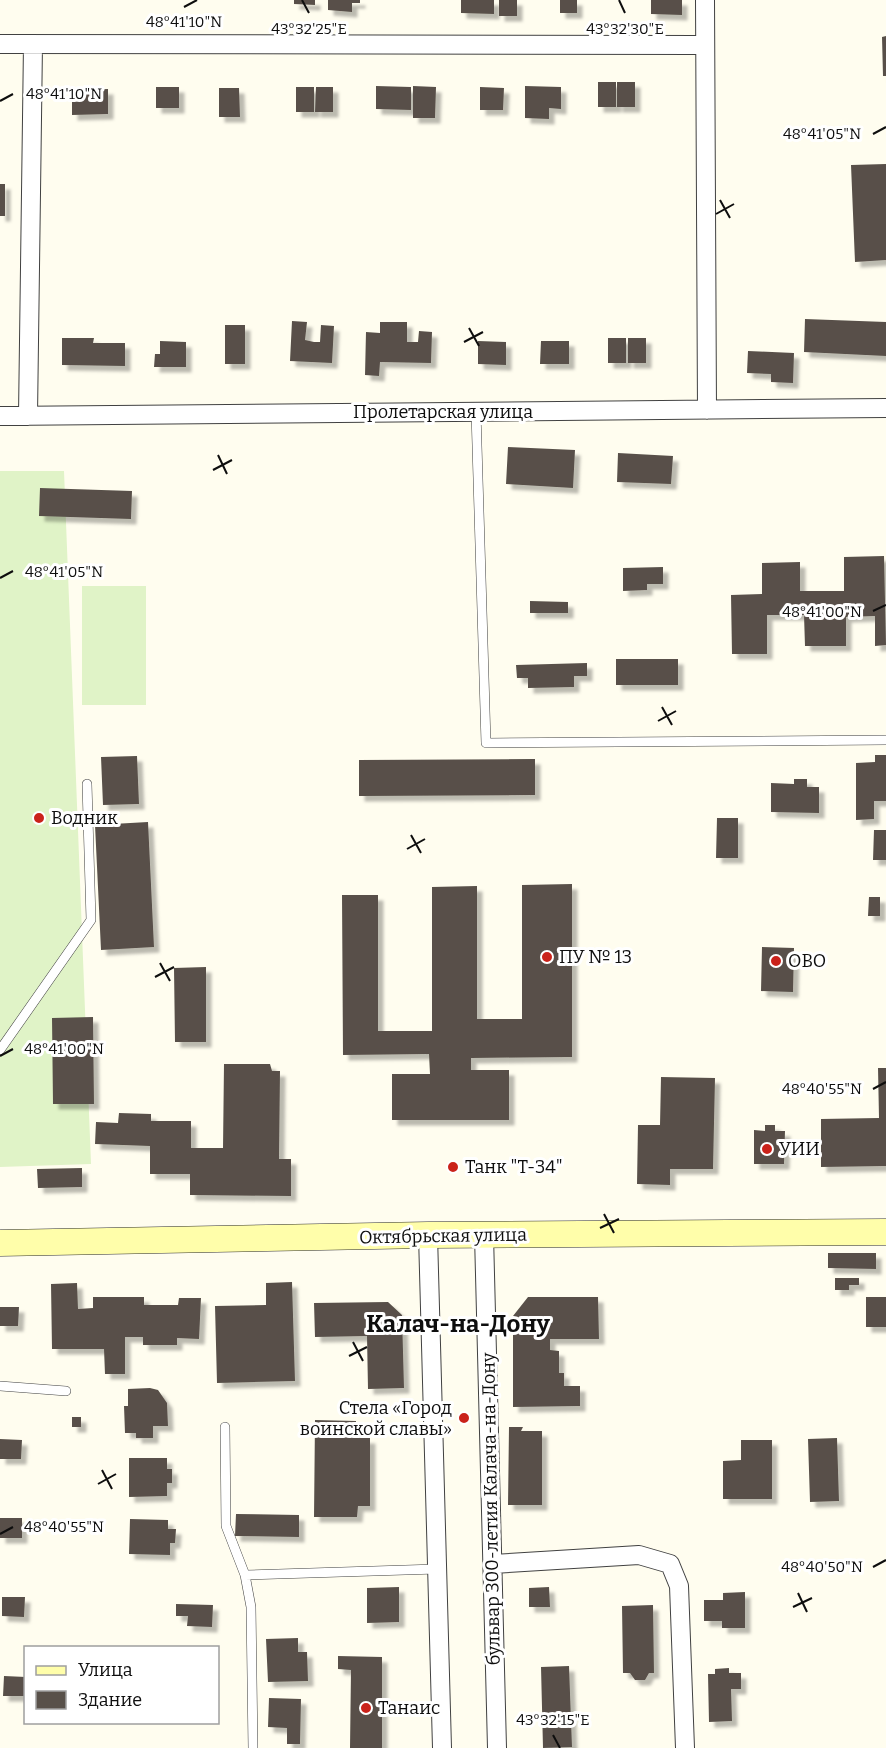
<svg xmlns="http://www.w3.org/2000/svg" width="886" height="1748" font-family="Bitter,serif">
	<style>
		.pitch { fill: #e0f3c7 }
		.building { fill: #585049; filter: url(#shadow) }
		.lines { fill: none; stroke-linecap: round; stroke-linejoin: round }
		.lane-casing { stroke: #414141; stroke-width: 10 }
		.street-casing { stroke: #414141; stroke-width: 20 }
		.secondary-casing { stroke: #303030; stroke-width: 27 }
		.lane { stroke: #fff; stroke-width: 9 }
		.street { stroke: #fff; stroke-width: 18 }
		.secondary { stroke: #fffeaa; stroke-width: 26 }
		.ticks { fill: none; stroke: #0e0e0e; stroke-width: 2 }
		.poi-dot { fill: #ca221a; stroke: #fff; stroke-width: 2 }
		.labels { text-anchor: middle; stroke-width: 6; stroke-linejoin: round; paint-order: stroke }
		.street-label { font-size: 18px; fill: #0e0e0e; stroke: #fff }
		.poi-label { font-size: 18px; fill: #0e0e0e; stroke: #fff; text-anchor: start }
		.district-label { font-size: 24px; font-weight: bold; fill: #0e0e0e; stroke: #fff }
		.ticks-label { font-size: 15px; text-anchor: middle; fill: #0e0e0e; stroke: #fff; stroke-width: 6; stroke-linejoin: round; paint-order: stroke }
	</style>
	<defs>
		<filter id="shadow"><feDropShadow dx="5.5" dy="5.5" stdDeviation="1.5" flood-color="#0004"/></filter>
	</defs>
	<rect width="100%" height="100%" fill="#fffdef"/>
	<path class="pitch" d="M 0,471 L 64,471 L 91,1164 L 0,1167 Z
		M 82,586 L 146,586 L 146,705 L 82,705 Z"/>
	<path class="building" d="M 294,0 L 315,0 L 315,5 L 294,4 Z
		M 328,0 L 360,0 L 360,3 L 352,3 L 352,12 L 328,10 Z
		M 461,0 L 494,0 L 494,14 L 461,13 Z
		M 499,0 L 517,0 L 517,16 L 499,16 Z
		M 560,0 L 577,0 L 577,13 L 560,13 Z
		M 651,0 L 682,0 L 682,15 L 651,14 Z
		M 886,36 L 886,76 L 883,76 L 882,37 Z
		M 598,82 L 616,82 L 616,107 L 598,107 Z
		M 617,82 L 635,82 L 635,107 L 617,107 Z
		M 376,86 L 411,87 L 411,110 L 376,109 Z
		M 413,86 L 436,87 L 435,118 L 413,118 Z
		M 525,86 L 561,87 L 561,109 L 549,108 L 549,119 L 525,118 Z
		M 156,87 L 179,87 L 179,108 L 156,108 Z
		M 296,87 L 314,87 L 314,112 L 296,112 Z
		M 316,87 L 333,87 L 333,112 L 315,112 Z
		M 480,87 L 504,88 L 503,110 L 480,110 Z
		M 219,88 L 239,88 L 240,117 L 219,117 Z
		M 108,89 L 108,114 L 72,115 L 72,90 Z
		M 886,164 L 886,260 L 855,262 L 851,165 Z
		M 0,184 L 5,184 L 5,216 L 0,216 Z
		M 805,319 L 886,322 L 886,356 L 804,352 Z
		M 292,321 L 307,322 L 305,340 L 314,342 L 320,342 L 321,325 L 334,326 L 332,363 L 290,361 Z
		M 380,322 L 407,322 L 407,342 L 418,342 L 419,331 L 432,332 L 431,363 L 380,362 L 379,376 L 365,375 L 366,332 L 380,333 Z
		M 225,325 L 245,325 L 245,364 L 225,364 Z
		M 62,338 L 94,338 L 93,343 L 125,343 L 125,366 L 62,365 Z
		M 608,338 L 626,338 L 626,363 L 608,363 Z
		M 628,338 L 646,338 L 646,363 L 628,363 Z
		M 160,341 L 186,342 L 186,367 L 154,367 L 155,354 L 160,354 Z
		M 478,341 L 506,342 L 506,365 L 478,364 Z
		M 541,341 L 569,341 L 569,364 L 540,364 Z
		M 748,351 L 794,353 L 793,383 L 771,382 L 771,374 L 747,373 Z
		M 508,447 L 575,450 L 573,488 L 506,484 Z
		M 618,453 L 673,456 L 671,484 L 617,482 Z
		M 40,488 L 132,491 L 131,519 L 39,516 Z
		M 884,556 L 886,645 L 875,646 L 875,616 L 846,617 L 846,646 L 805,646 L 804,615 L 767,615 L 767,654 L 732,654 L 731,595 L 762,594 L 762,563 L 800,562 L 800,591 L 844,591 L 844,557 Z
		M 663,567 L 663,584 L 647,584 L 647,590 L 623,591 L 623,568 Z
		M 530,601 L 568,602 L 568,613 L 530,613 Z
		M 616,659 L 678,659 L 678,685 L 616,685 Z
		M 587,663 L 587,676 L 574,676 L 574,687 L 528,688 L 528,678 L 517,678 L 516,665 Z
		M 875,755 L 886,755 L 886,801 L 874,801 L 874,819 L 856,820 L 856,763 L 875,762 Z
		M 137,756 L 139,804 L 103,805 L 101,757 Z
		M 535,759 L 535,795 L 359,796 L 359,760 Z
		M 794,779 L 807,779 L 807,787 L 819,787 L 819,813 L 771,812 L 771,783 L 794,784 Z
		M 717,818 L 738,818 L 738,858 L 716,858 Z
		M 148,822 L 154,947 L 101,950 L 95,825 Z
		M 874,830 L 886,830 L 886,860 L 873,860 Z
		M 572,884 L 572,1057 L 471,1058 L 471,1070 L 509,1070 L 509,1120 L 392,1120 L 392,1074 L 430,1074 L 429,1054 L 343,1055 L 342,895 L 378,895 L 378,1031 L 432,1031 L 432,887 L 477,886 L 477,1019 L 522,1019 L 522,885 Z
		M 869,897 L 880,897 L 880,916 L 868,916 Z
		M 762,947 L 794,948 L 793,992 L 761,991 Z
		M 206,967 L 206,1042 L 175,1042 L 174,968 Z
		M 93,1017 L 94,1104 L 53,1104 L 52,1018 Z
		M 224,1064 L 270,1064 L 272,1071 L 280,1071 L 279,1159 L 291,1159 L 291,1196 L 190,1195 L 190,1174 L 150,1174 L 150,1146 L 95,1144 L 96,1122 L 118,1123 L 119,1113 L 151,1114 L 151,1121 L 191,1121 L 191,1148 L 223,1148 Z
		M 878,1068 L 886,1068 L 886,1166 L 821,1167 L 821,1119 L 879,1118 Z
		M 661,1077 L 715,1078 L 713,1169 L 670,1169 L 670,1185 L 637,1184 L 638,1125 L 660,1125 Z
		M 765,1125 L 775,1125 L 775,1131 L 785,1131 L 784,1164 L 754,1164 L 754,1130 L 765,1131 Z
		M 82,1168 L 82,1187 L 38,1188 L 37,1169 Z
		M 828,1253 L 876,1253 L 876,1269 L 828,1268 Z
		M 835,1278 L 859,1278 L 859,1285 L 849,1285 L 849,1290 L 835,1290 Z
		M 292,1282 L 295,1381 L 217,1383 L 215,1306 L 266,1305 L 266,1283 Z
		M 77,1283 L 78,1309 L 93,1308 L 93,1297 L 144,1297 L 144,1305 L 178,1305 L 179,1298 L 201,1298 L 199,1339 L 177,1338 L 177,1345 L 143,1345 L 143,1337 L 125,1337 L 125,1374 L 105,1374 L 104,1349 L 52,1349 L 51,1284 Z
		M 528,1297 L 598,1297 L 599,1339 L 550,1339 L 550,1350 L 559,1351 L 559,1373 L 564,1373 L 564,1386 L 580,1386 L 580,1406 L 513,1407 L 513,1316 Z
		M 866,1297 L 886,1297 L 886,1327 L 866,1327 Z
		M 388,1302 L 402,1315 L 404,1388 L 368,1389 L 367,1336 L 315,1337 L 314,1303 Z
		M 0,1307 L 19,1307 L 18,1326 L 0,1326 Z
		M 150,1388 L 158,1390 L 167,1403 L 168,1426 L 153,1426 L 153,1438 L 136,1438 L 136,1433 L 125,1433 L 124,1406 L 128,1406 L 128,1389 Z
		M 72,1417 L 81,1417 L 81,1427 L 72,1427 Z
		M 315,1420 L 356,1421 L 356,1438 L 370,1438 L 370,1506 L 358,1506 L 357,1517 L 314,1517 Z
		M 509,1427 L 523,1427 L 521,1431 L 542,1431 L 542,1505 L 508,1505 Z
		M 837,1438 L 839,1501 L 810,1502 L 808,1439 Z
		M 0,1439 L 22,1440 L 21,1459 L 0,1459 Z
		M 741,1440 L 772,1440 L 772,1499 L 723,1499 L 723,1461 L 741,1460 Z
		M 129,1458 L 167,1458 L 167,1469 L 172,1469 L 172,1483 L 167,1483 L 167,1496 L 129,1497 Z
		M 236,1514 L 299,1515 L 299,1537 L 235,1536 Z
		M 0,1518 L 22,1518 L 22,1538 L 0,1538 Z
		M 130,1519 L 168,1520 L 168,1529 L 176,1529 L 175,1543 L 170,1543 L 170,1555 L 129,1554 Z
		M 399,1587 L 399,1622 L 367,1623 L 367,1588 Z
		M 549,1587 L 550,1607 L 529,1607 L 529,1588 Z
		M 745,1592 L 745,1628 L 722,1628 L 722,1621 L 704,1621 L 704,1600 L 723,1600 L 723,1593 Z
		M 2,1597 L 25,1597 L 24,1617 L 2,1616 Z
		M 176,1604 L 213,1605 L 212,1627 L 187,1626 L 188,1616 L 176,1616 Z
		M 653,1605 L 654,1673 L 649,1673 L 645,1680 L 635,1680 L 630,1673 L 623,1673 L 622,1606 Z
		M 298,1638 L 298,1652 L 307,1652 L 308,1681 L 268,1682 L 266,1639 Z
		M 338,1656 L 382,1657 L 382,1748 L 350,1748 L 351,1670 L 338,1669 Z
		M 569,1666 L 572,1747 L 543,1748 L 541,1667 Z
		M 729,1668 L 729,1673 L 741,1673 L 741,1689 L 731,1689 L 732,1721 L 709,1722 L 708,1674 L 715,1674 L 715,1669 Z
		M 4,1676 L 26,1677 L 26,1696 L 3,1696 Z
		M 269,1698 L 301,1699 L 300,1744 L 287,1744 L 287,1728 L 268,1727 Z"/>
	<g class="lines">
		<defs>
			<path id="lane" d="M 476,412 L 486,743 L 886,740
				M 0,1050 L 91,920 L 87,784
				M 0,1386 L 66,1391
				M 225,1427 L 226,1526 L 245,1575 L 251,1607 L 253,1748
				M 245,1575 L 437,1569"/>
			<path id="street" d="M 705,0 L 707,410
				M 0,44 L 705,45
				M 0,416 L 886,408
				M 28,416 L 33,44
				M 428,1235 L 442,1748
				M 484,1235 L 497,1748
				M 493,1564 L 639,1555 L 670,1564 L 679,1586 L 685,1748"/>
			<path id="secondary" d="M 0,1243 L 428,1235 L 886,1232"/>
		</defs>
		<use href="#lane" class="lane-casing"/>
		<use href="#street" class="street-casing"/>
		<use href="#secondary" class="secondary-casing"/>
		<use href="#lane" class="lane"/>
		<use href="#street" class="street"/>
		<use href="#secondary" class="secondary"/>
	</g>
	<path class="ticks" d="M 302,0 L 309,13M 619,0 L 625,13M 184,7 L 197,0M 0,101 L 13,94M 873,134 L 886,127M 720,200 L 730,218M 716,214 L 734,204M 469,328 L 479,346M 464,342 L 483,332M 218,455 L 227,474M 213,470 L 232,460M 0,578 L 13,571M 873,611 L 886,605M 662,707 L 672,725M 658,721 L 676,711M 411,835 L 421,853M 407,849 L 425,839M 160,963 L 170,981M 155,977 L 174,967M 0,1056 L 13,1049M 873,1089 L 886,1082M 604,1214 L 614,1233M 600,1228 L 619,1219M 353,1342 L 363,1361M 349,1356 L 367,1347M 102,1470 L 112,1489M 98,1484 L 116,1474M 0,1534 L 13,1527M 873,1567 L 886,1560M 798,1593 L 807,1612M 793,1607 L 812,1598M 553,1735 L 560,1748"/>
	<g class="poi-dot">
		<circle cx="39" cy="818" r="6"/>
		<circle cx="547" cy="957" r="6"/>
		<circle cx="776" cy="961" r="6"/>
		<circle cx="767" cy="1149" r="6"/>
		<circle cx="453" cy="1167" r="6"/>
		<circle cx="464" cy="1418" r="6"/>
		<circle cx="366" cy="1708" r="6"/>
	</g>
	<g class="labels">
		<g class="street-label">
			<text x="443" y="418">Пролетарская улица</text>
			<text transform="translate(443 1236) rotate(-1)" y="6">Октябрьская улица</text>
			<text transform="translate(491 1509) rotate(-91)" y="6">бульвар 300-летия Калача-на-Дону</text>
		</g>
		<g class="poi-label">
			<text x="51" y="824">Водник</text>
			<text x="559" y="963">ПУ № 13</text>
			<text x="788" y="967">ОВО</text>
			<text x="779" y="1155">УИИ</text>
			<text x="465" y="1173">Танк "Т-34"</text>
			<text x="452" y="1414" text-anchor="end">Стела «Город<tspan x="452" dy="21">воинской славы»</tspan></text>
			<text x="378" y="1714">Танаис</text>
		</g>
		<g class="district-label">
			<text x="458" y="1332">Калач-на-Дону</text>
		</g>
	</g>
	<g class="ticks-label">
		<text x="184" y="27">48°41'10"N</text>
		<text x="309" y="34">43°32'25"E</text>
		<text x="625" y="34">43°32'30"E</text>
		<text x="64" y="99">48°41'10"N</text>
		<text x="822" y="139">48°41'05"N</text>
		<text x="64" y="577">48°41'05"N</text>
		<text x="822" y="617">48°41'00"N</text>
		<text x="64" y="1054">48°41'00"N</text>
		<text x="822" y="1094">48°40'55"N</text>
		<text x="64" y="1532">48°40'55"N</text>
		<text x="822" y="1572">48°40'50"N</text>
		<text x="553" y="1725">43°32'15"E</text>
	</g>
	<rect x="24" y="1646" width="195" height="78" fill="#ffffff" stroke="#9f9f9f" stroke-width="1.5"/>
	<rect x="36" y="1666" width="30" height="9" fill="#fffeaa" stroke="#9f9f9f" stroke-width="1.5"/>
	<text x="78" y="1676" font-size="18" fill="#0e0e0e">Улица</text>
	<rect x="36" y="1691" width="30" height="18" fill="#585049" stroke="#9f9f9f" stroke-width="1.5"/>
	<text x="78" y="1706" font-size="18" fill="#0e0e0e">Здание</text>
</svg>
